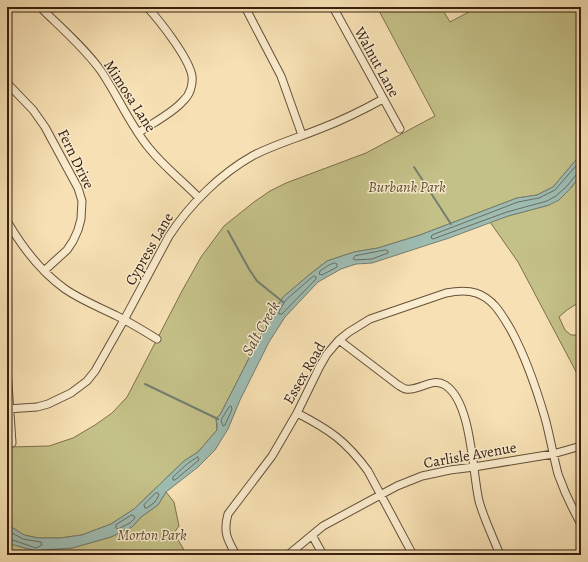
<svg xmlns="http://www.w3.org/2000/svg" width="588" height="562" font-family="Alegreya,serif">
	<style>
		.green { fill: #c4c188; stroke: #7d704c }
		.water { fill: #9ebcb2; stroke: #747e71 }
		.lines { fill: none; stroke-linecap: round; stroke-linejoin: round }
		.shore { stroke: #6a6e61; stroke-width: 1 }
		.stream { stroke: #747e71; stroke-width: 2 }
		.street-casing { stroke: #665039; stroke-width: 9 }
		.street { stroke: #faecce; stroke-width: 7 }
		.labels { text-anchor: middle; stroke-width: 3; stroke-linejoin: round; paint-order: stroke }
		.street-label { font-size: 15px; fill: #362010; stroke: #faecce }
		.park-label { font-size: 15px; font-style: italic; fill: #615034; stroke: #faecce }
		.water-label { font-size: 16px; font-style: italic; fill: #554f41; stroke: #faecce }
	</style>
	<rect width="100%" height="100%" fill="#f7e1b4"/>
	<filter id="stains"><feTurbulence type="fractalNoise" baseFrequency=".005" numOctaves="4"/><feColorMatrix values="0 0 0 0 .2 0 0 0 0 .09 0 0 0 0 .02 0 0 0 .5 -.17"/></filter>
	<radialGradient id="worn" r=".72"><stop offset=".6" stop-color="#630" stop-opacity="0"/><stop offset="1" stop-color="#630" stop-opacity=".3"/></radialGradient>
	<path class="green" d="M 377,7 L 441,7 L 450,22 L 478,7 L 574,7 L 581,19 L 581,154 L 553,187 L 537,195 L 517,198 L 420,235 L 378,248 L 354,252 L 327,261 L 309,275 L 283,297 L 265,327 L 220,415 L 216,418 L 217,430 L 198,452 L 184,461 L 134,509 L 111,524 L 82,535 L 60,538 L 38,538 L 24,535 L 13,528 L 7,529 L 7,448 L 10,447 L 49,446 L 73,438 L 95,425 L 112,413 L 127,397 L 182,291 L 201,257 L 224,226 L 254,202 L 270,191 L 286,183 L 366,153 L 435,116 Z
		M 581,175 L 581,301 L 567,310 L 559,317 L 565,330 L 571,335 L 581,335 L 581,381 L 518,262 L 490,222 L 508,216 L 549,205 L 570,189 Z
		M 166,492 L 174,502 L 179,526 L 174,533 L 187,555 L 37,555 L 37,552 L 41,550 L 72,548 L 111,537 L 132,527 L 141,517 L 158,505 Z
		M 7,541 L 14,545 L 33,550 L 33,555 L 7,555 Z"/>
	<path class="water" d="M 581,154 L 581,175 L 570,189 L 559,200 L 549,205 L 508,216 L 449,238 L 372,263 L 356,264 L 341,269 L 318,282 L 285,317 L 269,342 L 240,400 L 228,429 L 215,450 L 198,467 L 166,492 L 158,505 L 141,517 L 132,527 L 111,537 L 72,548 L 41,550 L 37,552 L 37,555 L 33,555 L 33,550 L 14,545 L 7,541 L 7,529 L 13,528 L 24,535 L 38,538 L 60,538 L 82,535 L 111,524 L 134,509 L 184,461 L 198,452 L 217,430 L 217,424 L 216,418 L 220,415 L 265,327 L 283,297 L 309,275 L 327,261 L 354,252 L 378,248 L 420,235 L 517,198 L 537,195 L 553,187 Z"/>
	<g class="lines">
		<path class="shore" d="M 581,160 L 555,190 L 539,198 L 518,202 L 432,235 L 431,238 L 433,239 L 507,212 L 547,201 L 556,196 L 567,186 L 577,174 L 581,173
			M 386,250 L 388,251 L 388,253 L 372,259 L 355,260 L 353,259 L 355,256 Z
			M 335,263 L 337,264 L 337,267 L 322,275 L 319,274 L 320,271 L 329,265 Z
			M 314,276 L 316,277 L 316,279 L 282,314 L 279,314 L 279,311 L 286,300 Z
			M 231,406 L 232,409 L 225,425 L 223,426 L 221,420 L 229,407 Z
			M 198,457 L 199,460 L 175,480 L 173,480 L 173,477 L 187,464 Z
			M 156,493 L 158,493 L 159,495 L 155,502 L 147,508 L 145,508 L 144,505 Z
			M 132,515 L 134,516 L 135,518 L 130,523 L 118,529 L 116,528 L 116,525 Z
			M 7,533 L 12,533 L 23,539 L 41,542 L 42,545 L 36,548 L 7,538"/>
		<path class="stream" d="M 414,167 L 451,224
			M 228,231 L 249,269 L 257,281 L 283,302
			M 145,384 L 218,419
			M 8,452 L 11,530"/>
		<defs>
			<path id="street" d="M 40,7 C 60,27 84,47 101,71 C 118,96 130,125 149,148 C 164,167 183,181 199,198
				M 245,7 L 281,76 L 302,135
				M 333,7 L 400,129
				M 7,83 L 33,110 L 45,127 L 78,188 L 82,201 L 81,219 L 78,230 L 73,241 L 67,250 L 44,271
				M 138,133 C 151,124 173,113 183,101 C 190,95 193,85 192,76 C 189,58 160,21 147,7
				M 7,221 C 22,247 40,271 65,289 C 81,300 99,307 117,316 C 131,323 144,331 157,339
				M 339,340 L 398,385 C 400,386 404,389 406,389 C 420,391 432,377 445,385 C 472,402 472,471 479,501 C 484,519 493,537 500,555
				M 7,369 L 12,443
				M 7,409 L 37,407 L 48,404 L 71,393 L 87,381 L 95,371 L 124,320 L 169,236 C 190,204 220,174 254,155 C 276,144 300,137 322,128 C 343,120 363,110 383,99
				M 297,413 C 330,430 346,441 368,471 L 413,555
				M 312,535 L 323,555
				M 236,555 C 227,539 223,532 228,514 L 272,456 L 297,413 L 320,366 L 327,354 L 339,340 L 349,332 L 370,319 L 446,293 C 456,291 467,290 476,293 C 494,299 502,315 511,330 C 526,358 536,387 545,418 C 550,436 553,455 558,474 C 564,491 572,508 581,524
				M 288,555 L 323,526 L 397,486 L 422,476 L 450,470 L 474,467 L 553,454 L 581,446"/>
		</defs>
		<use href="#street" class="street-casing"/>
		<use href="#street" class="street"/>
	</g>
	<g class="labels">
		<g class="street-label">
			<text transform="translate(377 62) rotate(61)" y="5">Walnut Lane</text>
			<text transform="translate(130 96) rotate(57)" y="5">Mimosa Lane</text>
			<text transform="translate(76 159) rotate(64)" y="5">Fern Drive</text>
			<text transform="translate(149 249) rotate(-60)" y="5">Cypress Lane</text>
			<text transform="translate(304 373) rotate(-60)" y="5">Essex Road</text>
			<text transform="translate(470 455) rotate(-10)" y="5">Carlisle Avenue</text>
		</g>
		<g class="park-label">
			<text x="407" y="192">Burbank Park</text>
			<text x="152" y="540">Morton Park</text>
		</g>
		<g class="water-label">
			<text transform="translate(260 328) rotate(-60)" y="6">Salt Creek</text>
		</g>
	</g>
	<rect width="588" height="562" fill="none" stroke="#f7e1b4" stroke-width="24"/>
	<rect x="8" y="8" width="572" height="546" fill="none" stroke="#362010" stroke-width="2"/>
	<rect x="12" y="12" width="564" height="538" fill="none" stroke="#362010"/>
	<rect width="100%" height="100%" filter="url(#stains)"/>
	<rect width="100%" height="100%" fill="url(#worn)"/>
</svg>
